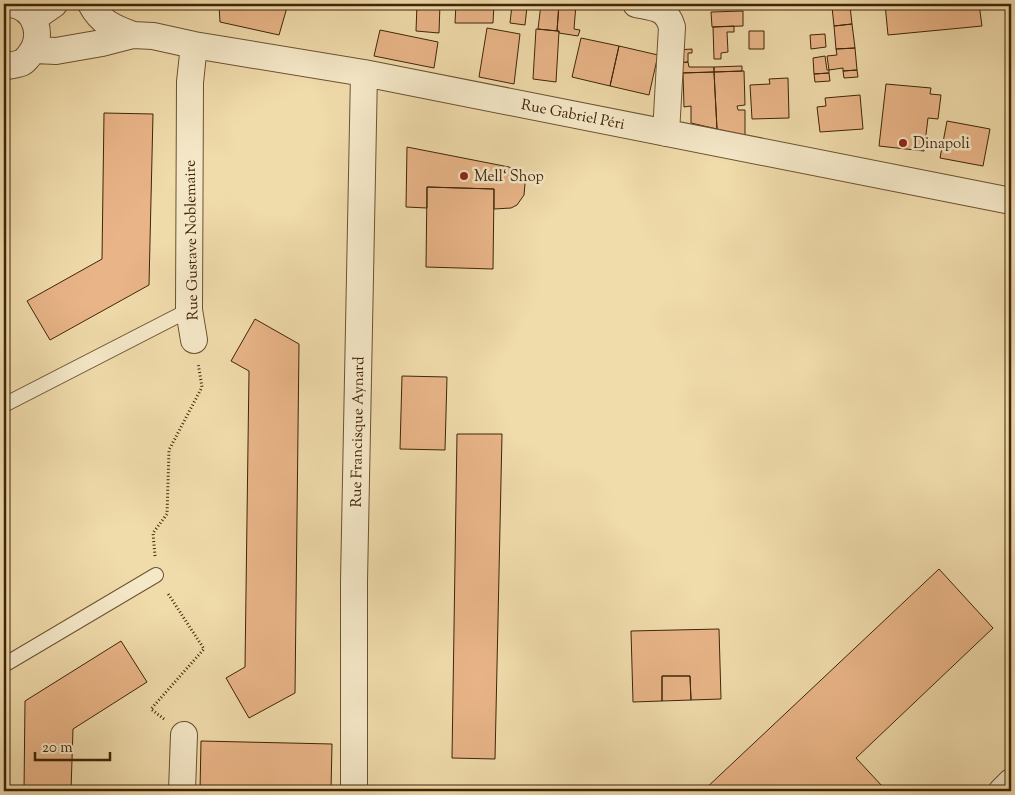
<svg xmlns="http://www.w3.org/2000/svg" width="1015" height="795" font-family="'Sorts Mill Goudy',serif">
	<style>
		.building { fill: #e9b588; stroke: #3f2507 }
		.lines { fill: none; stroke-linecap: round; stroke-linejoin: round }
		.service-casing { stroke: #6b5230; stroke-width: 16 }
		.minor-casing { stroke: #6b5230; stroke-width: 28 }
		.path { stroke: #3f2507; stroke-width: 3; stroke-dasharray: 1 2.5; stroke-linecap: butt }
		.service { stroke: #f5e8c8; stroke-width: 14 }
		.minor { stroke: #f5e8c8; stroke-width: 26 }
		.poi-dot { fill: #8f2418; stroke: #f5e8c8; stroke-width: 2 }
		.labels { text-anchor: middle; stroke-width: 5; stroke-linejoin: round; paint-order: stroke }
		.street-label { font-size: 15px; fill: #3f2507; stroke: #f5e8c8 }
		.poi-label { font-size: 15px; fill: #3f2507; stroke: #f5e8c8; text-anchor: start }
	</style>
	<rect width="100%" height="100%" fill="#f0dbab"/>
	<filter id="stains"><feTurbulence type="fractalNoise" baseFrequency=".004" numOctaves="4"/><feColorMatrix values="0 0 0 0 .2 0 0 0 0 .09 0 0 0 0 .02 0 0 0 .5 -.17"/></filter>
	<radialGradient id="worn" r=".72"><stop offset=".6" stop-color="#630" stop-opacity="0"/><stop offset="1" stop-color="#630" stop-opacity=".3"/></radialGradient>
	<path class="building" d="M 231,4 L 288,4 L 279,35 L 220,22 L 219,5 L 230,7 Z
		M 417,4 L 440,4 L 439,33 L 416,31 Z
		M 456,4 L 494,4 L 493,23 L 455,23 Z
		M 541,4 L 559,4 L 557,31 L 538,29 Z
		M 559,4 L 576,4 L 574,29 L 580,30 L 578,36 L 559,33 L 559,31 L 557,31 Z
		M 807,4 L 819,4 L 820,8 L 807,9 Z
		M 831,4 L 850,4 L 850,6 L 832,7 Z
		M 885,4 L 979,4 L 982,26 L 888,35 Z
		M 512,5 L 527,7 L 525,25 L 510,23 Z
		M 850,6 L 852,24 L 834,26 L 832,7 Z
		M 743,11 L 743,26 L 712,27 L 711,12 Z
		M 852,24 L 855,48 L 836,49 L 834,26 Z
		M 734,26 L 734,32 L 727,32 L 728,52 L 721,53 L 721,59 L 714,59 L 713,27 Z
		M 487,28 L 520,34 L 514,84 L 479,77 Z
		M 536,29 L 559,31 L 556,82 L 533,79 Z
		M 380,30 L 438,42 L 434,68 L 374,56 Z
		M 749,31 L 764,31 L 764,49 L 749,49 Z
		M 825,34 L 826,47 L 811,49 L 810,35 Z
		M 581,38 L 619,46 L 610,86 L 572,77 Z
		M 619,46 L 658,55 L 649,95 L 610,86 Z
		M 855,48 L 857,70 L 843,71 L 843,68 L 829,70 L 827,56 L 837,55 L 836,49 Z
		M 692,49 L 692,53 L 688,53 L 688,62 L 677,63 L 676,50 Z
		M 825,56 L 827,70 L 829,70 L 829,73 L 814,74 L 813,58 Z
		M 688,62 L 689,67 L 714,67 L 714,72 L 677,73 L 677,63 Z
		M 742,66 L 742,71 L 714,72 L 714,67 Z
		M 857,70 L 858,77 L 844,78 L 843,71 Z
		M 744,71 L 745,105 L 737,106 L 738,110 L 745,110 L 745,136 L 717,129 L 714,72 Z
		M 714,72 L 717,129 L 691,123 L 691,106 L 684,107 L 683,73 Z
		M 829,73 L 830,81 L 815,82 L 814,74 Z
		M 788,78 L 789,118 L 752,119 L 750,85 L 770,84 L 769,79 Z
		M 886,84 L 931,88 L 930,94 L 941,95 L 938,119 L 928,118 L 924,151 L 879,146 Z
		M 860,95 L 863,129 L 820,132 L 817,107 L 826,106 L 825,98 Z
		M 104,113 L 153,114 L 149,285 L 50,340 L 27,301 L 102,259 Z
		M 947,121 L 990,129 L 983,166 L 940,158 Z
		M 407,147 L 509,167 L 519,174 L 523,178 L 525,184 L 524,195 L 517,205 L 511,208 L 494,209 L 494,189 L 427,187 L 427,208 L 406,207 Z
		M 427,187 L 494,189 L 493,269 L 426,267 Z
		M 255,319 L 299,344 L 295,693 L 249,718 L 226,678 L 245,667 L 249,371 L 231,361 Z
		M 402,376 L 447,377 L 445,450 L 400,449 Z
		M 457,434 L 502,434 L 495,759 L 452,758 Z
		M 939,569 L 993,628 L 856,758 L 883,787 L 878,791 L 703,791 Z
		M 719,629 L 721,699 L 691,700 L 690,676 L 662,676 L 662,701 L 633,702 L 631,631 Z
		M 121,641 L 147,682 L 73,729 L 71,791 L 24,791 L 25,701 Z
		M 662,676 L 690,676 L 691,700 L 662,701 Z
		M 201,741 L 332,744 L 331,791 L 200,791 Z
		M 386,789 L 456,790 L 386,791 Z"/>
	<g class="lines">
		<defs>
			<path id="service" d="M 4,405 L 189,310
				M 4,665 L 156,575"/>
			<path id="minor" d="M 91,4 C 101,23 114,28 133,35
				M 636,4 C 655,8 666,7 672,27 L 666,133
				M 34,18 L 54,4
				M 194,45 L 190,82 L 189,310 L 194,340
				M 35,50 L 56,51 L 102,43 L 133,35 L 153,36 L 194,45 L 364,73 L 1011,201
				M 4,67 C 9,65 18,65 23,62 C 24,62 27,58 28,57 C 45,38 37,8 11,4
				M 182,791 L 184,735
				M 354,791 L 354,581 L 364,73
				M 1002,791 L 1011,782"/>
		</defs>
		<use href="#service" class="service-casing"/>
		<use href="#minor" class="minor-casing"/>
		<path class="path" d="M 155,556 L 153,533 L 167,514 L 169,450 L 202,387 L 198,363
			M 164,719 L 151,709 L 204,649 L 167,592"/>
		<use href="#service" class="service"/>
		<use href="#minor" class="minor"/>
	</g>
	<g class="poi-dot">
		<circle cx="903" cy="143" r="5"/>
		<circle cx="464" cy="176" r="5"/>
	</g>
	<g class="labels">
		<g class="street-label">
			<text transform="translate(573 114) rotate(11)" y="5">Rue Gabriel Péri</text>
			<text transform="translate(191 240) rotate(-91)" y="5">Rue Gustave Noblemaire</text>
			<text transform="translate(357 432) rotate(-89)" y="5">Rue Francisque Aynard</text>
		</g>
		<g class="poi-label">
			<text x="913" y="148">Dinapoli</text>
			<text x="474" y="181">Mell‘ Shop</text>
		</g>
	</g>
	<rect width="1015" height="795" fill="none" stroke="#f0dbab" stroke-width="20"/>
	<rect x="5" y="5" width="1005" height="785" fill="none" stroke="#3f2507" stroke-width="2.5"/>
	<rect x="10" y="10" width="995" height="775" fill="none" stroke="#3f2507"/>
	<path d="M35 752v8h75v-8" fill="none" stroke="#3f2507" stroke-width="2.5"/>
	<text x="42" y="752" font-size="15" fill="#3f2507" stroke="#f5e8c8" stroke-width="4" paint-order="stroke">20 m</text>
	<rect width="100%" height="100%" filter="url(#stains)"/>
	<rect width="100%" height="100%" fill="url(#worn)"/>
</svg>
